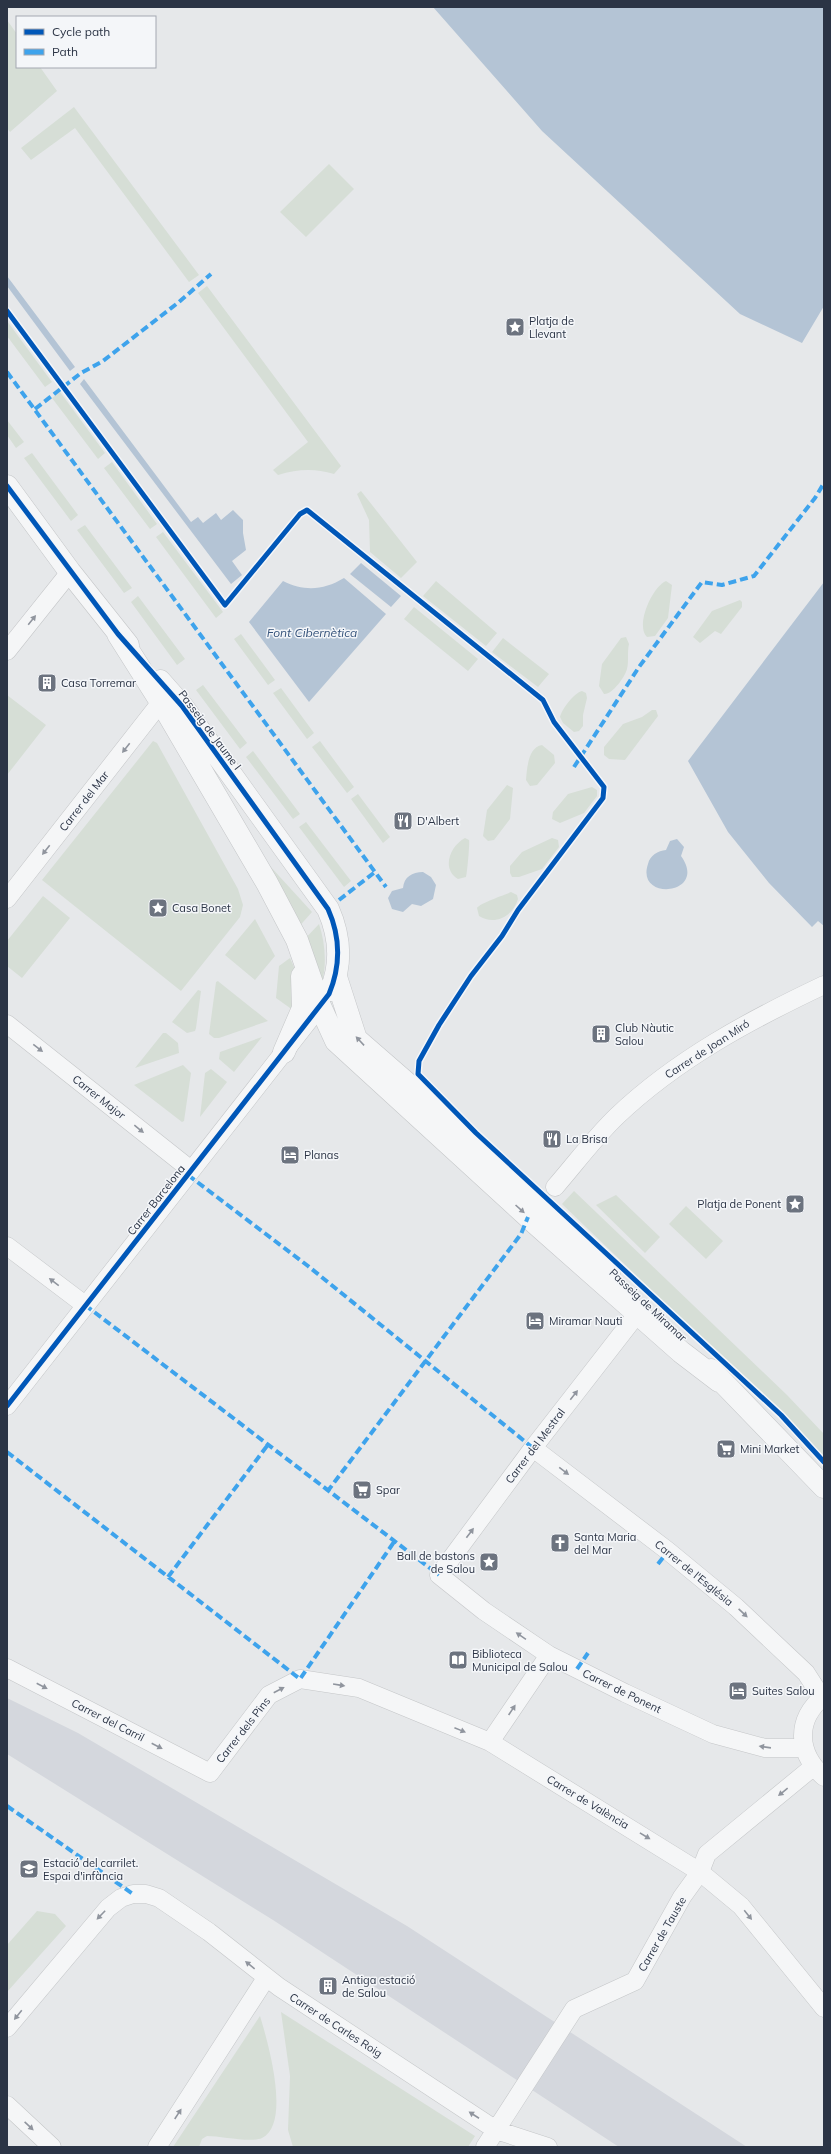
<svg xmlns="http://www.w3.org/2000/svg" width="831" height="2154" font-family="Mulish,sans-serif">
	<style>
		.built { fill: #d4d7dd }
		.green { fill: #d6ded6 }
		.water { fill: #b4c4d5 }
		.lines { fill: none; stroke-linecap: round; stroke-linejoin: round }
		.minor-casing { stroke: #c4c6c8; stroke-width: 19 }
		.tertiary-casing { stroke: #c4c6c8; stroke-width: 23 }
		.minor { stroke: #f5f6f7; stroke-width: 18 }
		.tertiary { stroke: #f5f6f7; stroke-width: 22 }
		.quiet { stroke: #3ea3ec; stroke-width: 4; stroke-dasharray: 8 4; stroke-linecap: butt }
		.cycleway-casing { stroke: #f4f6f9; stroke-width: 8 }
		.cycleway { stroke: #0057b8; stroke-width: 5 }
		.oneway { fill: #90959e }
		.labels { text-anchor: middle; stroke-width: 3; stroke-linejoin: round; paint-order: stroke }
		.poi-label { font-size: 11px; fill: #2b3445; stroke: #f4f6f9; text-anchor: start }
		.street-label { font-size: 11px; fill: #2b3445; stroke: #f4f6f9 }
		.water-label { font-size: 12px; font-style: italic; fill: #34527a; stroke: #f4f6f9 }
	</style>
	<rect width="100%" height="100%" fill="#e6e8ea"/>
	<path class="built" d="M 7,1698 L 78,1733 L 407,1926 L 747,2147 L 619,2147 L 273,1920 L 7,1754 Z"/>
	<path class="green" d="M 7,20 L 17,34 L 17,67 L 40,67 L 57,91 L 10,132 L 7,128 Z
		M 74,107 L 199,275 L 189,282 L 75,128 L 31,160 L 21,148 Z
		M 329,164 L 354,189 L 306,237 L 280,212 Z
		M 207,286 L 341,466 L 334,474 C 314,468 298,469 278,475 L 273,470 L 308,442 L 198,293 Z
		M 7,321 L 52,382 L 45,387 L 7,336 Z
		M 60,392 L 105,453 L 98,459 L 52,398 Z
		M 7,420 L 24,442 L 16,448 L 7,435 Z
		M 32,453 L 78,515 L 71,521 L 24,458 Z
		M 112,462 L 157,524 L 150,529 L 104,468 Z
		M 361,491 L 417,562 L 401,578 L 370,552 L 369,520 L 357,494 Z
		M 85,525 L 132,588 L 124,593 L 77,530 Z
		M 163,532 L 223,612 L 216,618 L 156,537 Z
		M 436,581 L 497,633 L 486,646 L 423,596 Z
		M 666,581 L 672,585 L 668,618 L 655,636 L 647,637 C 635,626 652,587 666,581 Z
		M 138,596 L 185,659 L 177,665 L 131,602 Z
		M 740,600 L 742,602 L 742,607 L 721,634 L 715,631 L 700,643 L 693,637 L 712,611 Z
		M 414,607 L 478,659 L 468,671 L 404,619 Z
		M 241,634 L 275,680 L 268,685 L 234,639 Z
		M 626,637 L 629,644 C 627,653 629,661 627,669 C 625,677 612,695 604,694 L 599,686 L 602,664 L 621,638 Z
		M 503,638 L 549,674 L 538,687 L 492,652 Z
		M 203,685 L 247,743 L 240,749 L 196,690 Z
		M 281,688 L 314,733 L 307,739 L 273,693 Z
		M 582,691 L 586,693 L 587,698 L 583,715 L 583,726 L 579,731 L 574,732 L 563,723 L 560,717 C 562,709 574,693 582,691 Z
		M 7,695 L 46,725 L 7,775 Z
		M 652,710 L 656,710 L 658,716 L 625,760 L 609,759 L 604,755 L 604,747 L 623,724 L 642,717 Z
		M 153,741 L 157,743 L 238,889 L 243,905 L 240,917 L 181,991 L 42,880 Z
		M 320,741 L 354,787 L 347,793 L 312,747 Z
		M 542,745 L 554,755 L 555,763 L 537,785 L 530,786 L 526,780 C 527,769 528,747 542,745 Z
		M 253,751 L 300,814 L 293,819 L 246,757 Z
		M 507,785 L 513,788 L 510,819 L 494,840 L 488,841 L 483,836 L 487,810 Z
		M 592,787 L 597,790 L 597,796 L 584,813 L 560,823 L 552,819 L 553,812 L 568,794 Z
		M 358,794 L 390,837 L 383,843 L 351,799 Z
		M 306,822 L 351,881 L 344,887 L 299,827 Z
		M 465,838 L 469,840 C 470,842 467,875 466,877 L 458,879 C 441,869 450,846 465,838 Z
		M 552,838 L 558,840 L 559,847 L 542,869 L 519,877 L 512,877 L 510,873 L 510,866 L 522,852 Z
		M 269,865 L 312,912 L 296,930 Z
		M 511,892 L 517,895 L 518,899 C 513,916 495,926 479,916 L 477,908 C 480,903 505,895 511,892 Z
		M 43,896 L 70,918 L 22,978 L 7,966 L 7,941 Z
		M 255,919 L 275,956 L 255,980 L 225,955 Z
		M 319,924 C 325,942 327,964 322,982 L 302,942 Z
		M 290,958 L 297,974 L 297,1013 L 276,998 L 279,966 Z
		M 218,981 L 219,982 L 268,1021 L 219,1038 L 214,1038 L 209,1034 L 216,982 Z
		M 198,990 L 201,991 L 196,1028 L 195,1031 L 187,1033 L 172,1022 Z
		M 163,1033 L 166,1033 L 178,1043 L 179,1053 L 135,1068 Z
		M 262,1037 L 234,1072 L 219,1059 L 220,1052 Z
		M 183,1065 L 191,1073 L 184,1121 L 182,1122 L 134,1085 Z
		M 211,1069 L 227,1082 L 200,1117 L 205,1073 Z
		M 574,1191 L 787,1395 L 824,1434 L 824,1460 L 769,1403 L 562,1204 Z
		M 616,1195 L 660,1237 L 645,1253 L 596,1205 Z
		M 686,1206 L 723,1241 L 706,1259 L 669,1224 Z
		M 37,1911 L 55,1914 L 66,1926 L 7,1992 L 7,1945 Z
		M 281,2012 L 475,2136 L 468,2147 L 293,2147 L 288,2130 L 290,2076 Z
		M 260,2016 C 267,2039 292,2124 262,2138 C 251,2143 221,2136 207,2136 L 202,2139 L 199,2147 L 173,2147 Z"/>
	<path class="water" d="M 433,7 L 824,7 L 824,306 L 802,343 L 740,314 L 542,131 Z
		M 7,276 L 75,367 L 70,371 L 7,286 Z
		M 84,379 L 191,522 L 198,517 L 203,523 L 216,513 L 221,520 L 233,510 L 243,520 L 243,533 L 246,550 L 232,561 L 242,575 L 231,584 L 80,384 Z
		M 361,563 L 401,596 L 391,607 L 350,574 Z
		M 344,578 L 386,614 L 309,702 L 249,622 L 283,581 C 305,592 324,590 344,578 Z
		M 824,582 L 824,926 L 818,921 L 812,927 L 769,883 L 728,832 L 688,761 Z
		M 677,839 L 684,847 L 681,856 C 709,895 635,902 648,864 C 650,855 658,851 666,850 L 670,841 Z
		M 423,872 L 431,877 L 436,885 L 433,899 L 421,906 L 412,904 L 403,912 L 392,909 L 388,898 L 392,891 L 403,888 C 404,877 412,872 423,872 Z"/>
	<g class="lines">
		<defs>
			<path id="minor" d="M 7,651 L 70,572
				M 7,899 L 161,702
				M 7,1024 L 191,1170
				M 555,1187 C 575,1164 595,1137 617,1116 C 677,1059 750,1020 824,985
				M 7,1246 L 85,1305
				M 630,1299 L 634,1318 L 533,1448 L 439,1575 L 484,1611 L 549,1655 L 625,1693 L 713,1734 L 765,1748 L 804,1748
				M 7,1406 L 320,1006
				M 533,1448 L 668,1551 L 736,1607 L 806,1673 L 822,1698
				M 7,1668 L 210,1773 L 269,1695 L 300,1679 L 359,1688 L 490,1742 L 700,1872 L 741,1906 L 824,2008
				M 824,1696 C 795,1720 797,1753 824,1777
				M 490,1742 L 549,1655
				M 7,2028 L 108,1908 L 121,1898 L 133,1894 L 146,1894 L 159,1898 L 209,1932 L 279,1987 L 496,2130 L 548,2147
				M 7,2105 L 52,2147
				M 157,2147 L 266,1978
				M 485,2147 L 574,2009 L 635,1981 L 682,1897 L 700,1872 L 707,1854 L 813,1767"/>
			<path id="tertiary" d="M 7,486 L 70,572 L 128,645
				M 118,634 L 161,702 L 267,883 L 297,940 L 320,1006 L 336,1041 L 536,1224 L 681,1352 L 719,1381
				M 160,681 L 182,706 L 328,909 C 340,936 342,963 331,990
				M 336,977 L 356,1039 L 433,1106 L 610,1270
				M 284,1052 L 303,1008 L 302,976
				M 711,1370 L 824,1487"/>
		</defs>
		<use href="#minor" class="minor-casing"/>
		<use href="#tertiary" class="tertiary-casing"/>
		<use href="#minor" class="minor"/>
		<use href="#tertiary" class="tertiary"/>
		<path class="quiet" d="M 7,372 L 386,887
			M 35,409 L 81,373 L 103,361 L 179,302 L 211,274
			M 574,767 L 639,667 L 702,582 L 722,585 L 754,576 L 815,498 L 824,483
			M 339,900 L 375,872
			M 188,1175 L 308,1266 L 533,1448
			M 85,1305 L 439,1575
			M 7,1452 L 300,1679 L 394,1542
			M 327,1492 L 521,1234 L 528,1217
			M 658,1564 L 668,1551
			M 168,1577 L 267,1446
			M 577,1669 L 588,1653
			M 7,1806 L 133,1894"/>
		<defs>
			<path id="cycleway" d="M 7,311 L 225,605 L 300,514 L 307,510 L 543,700 L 554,722 L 604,787 L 603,798 L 518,910 L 502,936 L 471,976 L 439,1025 L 419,1061 L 418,1074 L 476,1133 L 781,1415 L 824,1462
				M 7,486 L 118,634 L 182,706 L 328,909 C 341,938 341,965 329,994 L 7,1406"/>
		</defs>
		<use href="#cycleway" class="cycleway-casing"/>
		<use href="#cycleway" class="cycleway"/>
	</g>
	<defs><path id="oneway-solid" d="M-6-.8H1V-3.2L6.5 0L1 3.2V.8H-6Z"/></defs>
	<g class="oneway">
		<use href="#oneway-solid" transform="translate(32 620) rotate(-51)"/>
		<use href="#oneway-solid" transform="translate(126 748) rotate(128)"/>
		<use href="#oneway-solid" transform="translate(46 850) rotate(128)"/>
		<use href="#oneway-solid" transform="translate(360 1041) rotate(-133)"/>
		<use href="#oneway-solid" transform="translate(38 1048) rotate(38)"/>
		<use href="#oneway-solid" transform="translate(139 1129) rotate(39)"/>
		<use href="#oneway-solid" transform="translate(520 1209) rotate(42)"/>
		<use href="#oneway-solid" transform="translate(54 1282) rotate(-143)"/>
		<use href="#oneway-solid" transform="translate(574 1395) rotate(-52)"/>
		<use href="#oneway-solid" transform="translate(564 1471) rotate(37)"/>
		<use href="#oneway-solid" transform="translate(470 1533) rotate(-53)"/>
		<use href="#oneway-solid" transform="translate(743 1613) rotate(43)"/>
		<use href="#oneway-solid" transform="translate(521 1636) rotate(-146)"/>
		<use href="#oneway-solid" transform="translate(339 1685) rotate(9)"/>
		<use href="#oneway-solid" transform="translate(42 1686) rotate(27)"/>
		<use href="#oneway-solid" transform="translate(279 1690) rotate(-28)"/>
		<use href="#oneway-solid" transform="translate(512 1710) rotate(-56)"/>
		<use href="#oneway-solid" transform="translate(460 1730) rotate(22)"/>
		<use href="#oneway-solid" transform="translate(157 1746) rotate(27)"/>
		<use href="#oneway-solid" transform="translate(765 1747) rotate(-172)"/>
		<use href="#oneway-solid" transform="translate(783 1792) rotate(141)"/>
		<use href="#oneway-solid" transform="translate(645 1836) rotate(31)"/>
		<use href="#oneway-solid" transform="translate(101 1915) rotate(134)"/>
		<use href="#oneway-solid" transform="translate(748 1915) rotate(51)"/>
		<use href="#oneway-solid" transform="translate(250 1965) rotate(-141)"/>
		<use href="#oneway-solid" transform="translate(18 2015) rotate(129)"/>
		<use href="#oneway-solid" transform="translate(178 2114) rotate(-57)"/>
		<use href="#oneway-solid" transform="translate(474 2115) rotate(-147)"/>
		<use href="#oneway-solid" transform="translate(29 2126) rotate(43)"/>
	</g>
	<defs>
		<symbol id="sight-square" viewBox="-11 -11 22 22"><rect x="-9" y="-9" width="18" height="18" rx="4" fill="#6c737f" stroke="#f4f6f9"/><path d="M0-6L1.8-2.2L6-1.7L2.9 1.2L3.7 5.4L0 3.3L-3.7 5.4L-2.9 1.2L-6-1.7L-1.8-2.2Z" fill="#fff"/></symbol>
		<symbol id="building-square" viewBox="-11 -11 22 22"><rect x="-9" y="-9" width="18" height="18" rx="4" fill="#6c737f" stroke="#f4f6f9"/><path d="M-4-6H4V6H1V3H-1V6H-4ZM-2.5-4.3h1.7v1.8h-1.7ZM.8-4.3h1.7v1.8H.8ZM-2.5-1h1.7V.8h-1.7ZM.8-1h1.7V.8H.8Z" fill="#fff"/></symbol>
		<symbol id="restaurant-square" viewBox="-11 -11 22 22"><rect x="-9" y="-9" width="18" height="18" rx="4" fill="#6c737f" stroke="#f4f6f9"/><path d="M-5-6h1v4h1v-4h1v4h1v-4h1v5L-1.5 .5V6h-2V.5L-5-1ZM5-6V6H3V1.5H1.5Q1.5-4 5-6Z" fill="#fff"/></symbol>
		<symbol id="hotel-square" viewBox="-11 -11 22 22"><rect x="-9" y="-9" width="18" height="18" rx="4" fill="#6c737f" stroke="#f4f6f9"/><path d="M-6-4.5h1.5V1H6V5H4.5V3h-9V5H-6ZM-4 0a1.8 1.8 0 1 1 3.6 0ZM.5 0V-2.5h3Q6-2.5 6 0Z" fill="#fff"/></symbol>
		<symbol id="supermarket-square" viewBox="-11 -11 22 22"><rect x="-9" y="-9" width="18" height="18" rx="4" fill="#6c737f" stroke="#f4f6f9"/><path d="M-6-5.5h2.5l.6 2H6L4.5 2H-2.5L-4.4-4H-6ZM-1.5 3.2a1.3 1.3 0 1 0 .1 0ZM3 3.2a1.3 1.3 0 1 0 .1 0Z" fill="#fff"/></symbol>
		<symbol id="church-square" viewBox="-11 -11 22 22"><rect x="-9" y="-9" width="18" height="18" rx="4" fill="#6c737f" stroke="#f4f6f9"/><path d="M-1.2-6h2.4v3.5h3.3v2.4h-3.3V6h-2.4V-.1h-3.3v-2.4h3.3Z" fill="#fff"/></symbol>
		<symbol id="library-square" viewBox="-11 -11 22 22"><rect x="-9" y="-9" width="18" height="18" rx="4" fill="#6c737f" stroke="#f4f6f9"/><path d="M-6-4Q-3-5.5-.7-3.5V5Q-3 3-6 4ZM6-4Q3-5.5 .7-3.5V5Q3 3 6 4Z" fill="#fff"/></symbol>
		<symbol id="school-square" viewBox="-11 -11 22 22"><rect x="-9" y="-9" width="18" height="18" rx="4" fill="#6c737f" stroke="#f4f6f9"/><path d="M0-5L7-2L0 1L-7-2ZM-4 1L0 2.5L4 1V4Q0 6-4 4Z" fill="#fff"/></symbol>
	</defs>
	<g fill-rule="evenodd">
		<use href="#sight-square" x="504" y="316" width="22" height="22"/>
		<use href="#building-square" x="36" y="672" width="22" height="22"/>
		<use href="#restaurant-square" x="392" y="810" width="22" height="22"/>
		<use href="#sight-square" x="147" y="897" width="22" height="22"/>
		<use href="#building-square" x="590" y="1023" width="22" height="22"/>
		<use href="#restaurant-square" x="541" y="1128" width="22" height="22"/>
		<use href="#hotel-square" x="279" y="1144" width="22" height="22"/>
		<use href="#sight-square" x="784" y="1193" width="22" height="22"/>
		<use href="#hotel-square" x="524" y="1310" width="22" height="22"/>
		<use href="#supermarket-square" x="715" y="1438" width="22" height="22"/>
		<use href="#supermarket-square" x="351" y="1479" width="22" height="22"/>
		<use href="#church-square" x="549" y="1532" width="22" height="22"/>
		<use href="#sight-square" x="478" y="1551" width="22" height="22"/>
		<use href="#library-square" x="447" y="1649" width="22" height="22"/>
		<use href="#hotel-square" x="727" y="1680" width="22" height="22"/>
		<use href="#school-square" x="18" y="1858" width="22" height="22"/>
		<use href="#building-square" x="317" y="1975" width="22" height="22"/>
	</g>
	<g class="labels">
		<g class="poi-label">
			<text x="529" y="325">Platja de<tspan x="529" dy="13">Llevant</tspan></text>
			<text x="61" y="687">Casa Torremar</text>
			<text x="417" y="825">D'Albert</text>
			<text x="172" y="912">Casa Bonet</text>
			<text x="615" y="1032">Club Nàutic<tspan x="615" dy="13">Salou</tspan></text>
			<text x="566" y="1143">La Brisa</text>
			<text x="304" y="1159">Planas</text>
			<text x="781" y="1208" text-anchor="end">Platja de Ponent</text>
			<text x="549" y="1325">Miramar Nauti</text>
			<text x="740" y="1453">Mini Market</text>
			<text x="376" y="1494">Spar</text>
			<text x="574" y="1541">Santa Maria<tspan x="574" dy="13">del Mar</tspan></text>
			<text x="475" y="1560" text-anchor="end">Ball de bastons<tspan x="475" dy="13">de Salou</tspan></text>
			<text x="472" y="1658">Biblioteca<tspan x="472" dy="13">Municipal de Salou</tspan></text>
			<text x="752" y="1695">Suites Salou</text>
			<text x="43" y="1867">Estació del carrilet.<tspan x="43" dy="13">Espai d'infància</tspan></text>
			<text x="342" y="1984">Antiga estació<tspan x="342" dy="13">de Salou</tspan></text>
		</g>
		<g class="street-label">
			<text transform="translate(210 730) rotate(53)" y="4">Passeig de Jaume I</text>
			<text transform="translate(84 801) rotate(-52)" y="4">Carrer del Mar</text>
			<text transform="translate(707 1049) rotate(-33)" y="4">Carrer de Joan Miró</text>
			<text transform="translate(99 1097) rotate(38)" y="4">Carrer Major</text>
			<text transform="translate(156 1200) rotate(-52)" y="4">Carrer Barcelona</text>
			<text transform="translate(648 1305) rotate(43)" y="4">Passeig de Miramar</text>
			<text transform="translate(535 1446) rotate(-53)" y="4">Carrer del Mestral</text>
			<text transform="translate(694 1573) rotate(39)" y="4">Carrer de l'Església</text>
			<text transform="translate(622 1691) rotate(26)" y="4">Carrer de Ponent</text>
			<text transform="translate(108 1720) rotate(27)" y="4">Carrer del Carril</text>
			<text transform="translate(243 1730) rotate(-52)" y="4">Carrer dels Pins</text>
			<text transform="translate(588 1802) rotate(31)" y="4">Carrer de València</text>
			<text transform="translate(662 1934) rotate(-60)" y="4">Carrer de Tauste</text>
			<text transform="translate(336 2025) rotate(33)" y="4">Carrer de Carles Roig</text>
		</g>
		<g class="water-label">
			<text x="312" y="637">Font Cibernètica</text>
		</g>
	</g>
	<rect width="831" height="2154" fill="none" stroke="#2b3445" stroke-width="16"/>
	<rect x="16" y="16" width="140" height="52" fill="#f4f6f9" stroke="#a4a8b1"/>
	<rect x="24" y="29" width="20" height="6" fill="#0057b8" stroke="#a4a8b1"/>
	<text x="52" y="36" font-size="12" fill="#2b3445">Cycle path</text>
	<rect x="24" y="49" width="20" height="6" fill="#3ea3ec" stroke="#a4a8b1"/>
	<text x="52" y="56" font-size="12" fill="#2b3445">Path</text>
</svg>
